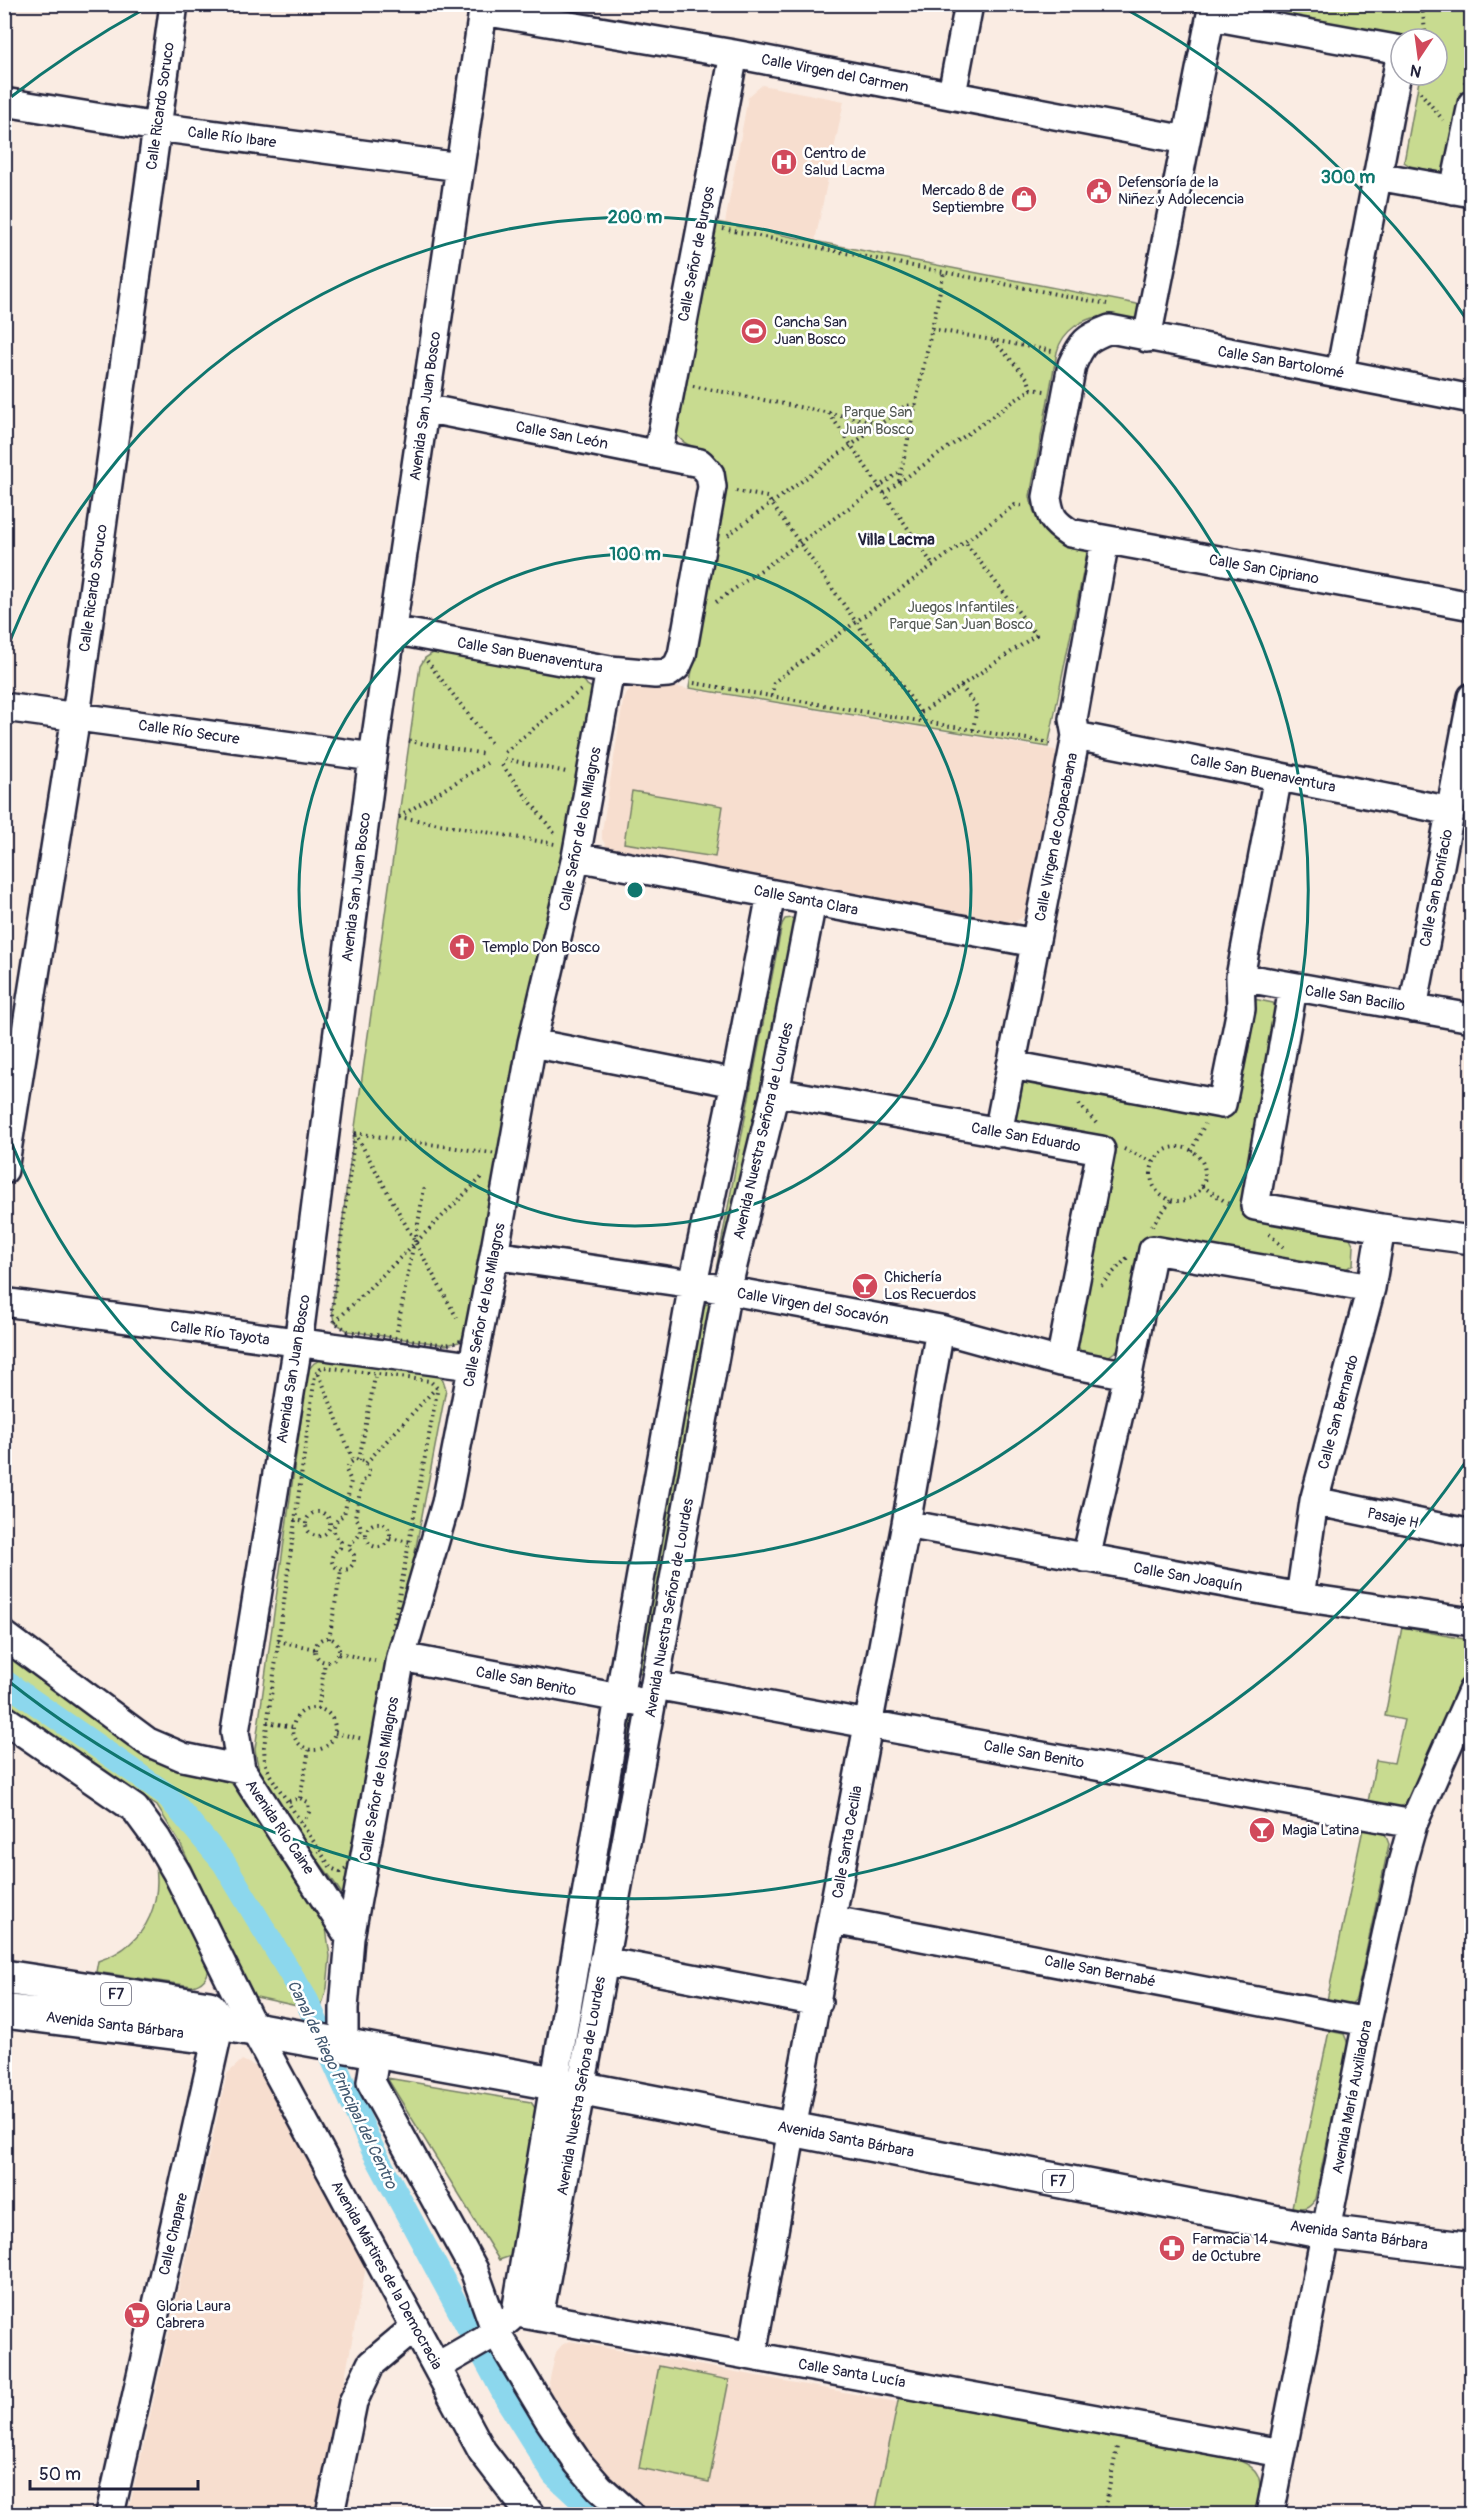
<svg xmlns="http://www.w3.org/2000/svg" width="1476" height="2519" font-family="Pangolin,sans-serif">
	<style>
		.built { fill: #f7decf }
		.green { fill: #c8db90; stroke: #757e66; stroke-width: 1.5 }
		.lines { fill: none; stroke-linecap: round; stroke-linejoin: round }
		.canal { stroke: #8cd7ed; stroke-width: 24 }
		.minor-casing { stroke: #22223b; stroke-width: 32 }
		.highway-casing { stroke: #22223b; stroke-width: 38 }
		.path { stroke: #22223b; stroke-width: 4; stroke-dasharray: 1.5 4.5; stroke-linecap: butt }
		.minor { stroke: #fff; stroke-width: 27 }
		.highway { stroke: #fff; stroke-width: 33 }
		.ring { fill: none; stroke: #0f766e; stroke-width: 3 }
		.labels { text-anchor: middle; stroke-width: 5; stroke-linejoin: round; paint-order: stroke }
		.shield { fill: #fff; stroke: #646476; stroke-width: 1.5 }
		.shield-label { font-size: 14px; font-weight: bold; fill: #22223b }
		.street-label { font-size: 15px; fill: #22223b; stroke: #fff }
		.poi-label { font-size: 15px; fill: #22223b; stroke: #fff; text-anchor: start }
		.park-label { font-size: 15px; fill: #545a54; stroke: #fff }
		.neighbourhood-label { font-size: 16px; font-weight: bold; fill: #22223b; stroke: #fff }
		.water-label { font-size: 16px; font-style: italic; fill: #425870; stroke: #fff }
		.centre { fill: #0f766e; stroke: #fff; stroke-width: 3 }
		.ring-label { font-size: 18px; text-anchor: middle; font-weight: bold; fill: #0f766e; stroke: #fff; stroke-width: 5; stroke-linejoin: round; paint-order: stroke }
	</style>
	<rect width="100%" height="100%" fill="#faece3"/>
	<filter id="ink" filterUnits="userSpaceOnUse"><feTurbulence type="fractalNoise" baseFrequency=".0167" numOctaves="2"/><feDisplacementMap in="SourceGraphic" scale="12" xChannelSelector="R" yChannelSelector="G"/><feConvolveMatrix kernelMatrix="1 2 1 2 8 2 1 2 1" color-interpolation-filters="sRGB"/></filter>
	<g filter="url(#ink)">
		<path class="built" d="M 762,85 L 844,101 L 815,241 L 725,223 L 748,97 Z
			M 646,682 L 1055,750 L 1056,757 L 1025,916 L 1013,923 L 613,852 L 606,846 L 602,839 L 602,831 L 623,702 L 627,693 L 635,685 Z
			M 242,2060 L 261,2069 L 367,2262 L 319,2514 L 128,2514 L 227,2074 Z
			M 569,2341 L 897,2402 L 875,2514 L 645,2514 L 584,2455 L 545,2400 L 556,2352 L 562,2345 Z"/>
		<path class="green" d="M 1228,5 L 1471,5 L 1471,62 L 1450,171 L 1445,173 L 1410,166 L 1404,162 L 1420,75 L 1437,75 L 1437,39 L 1401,39 L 1229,7 Z
			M 716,222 L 1142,305 L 1139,316 L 1134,320 C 1124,321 1115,317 1105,317 C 1084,316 1062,331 1057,352 L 1030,496 C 1035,531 1054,536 1084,548 L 1087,553 L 1048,747 L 689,688 L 724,475 C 712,441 686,455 675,431 Z
			M 439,649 L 582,677 L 587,685 L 592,688 L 593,693 L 470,1329 L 459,1342 L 446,1345 L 348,1331 L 334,1322 L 332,1309 L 347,1184 L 420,666 L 425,658 Z
			M 632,791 L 723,806 L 715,857 L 624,843 Z
			M 792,918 L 797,922 L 731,1274 L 717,1276 L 716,1270 L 782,924 L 785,919 Z
			M 1254,999 L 1273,1003 L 1276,1008 L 1247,1200 L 1349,1236 L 1354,1246 L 1353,1264 L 1342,1272 L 1155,1239 L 1120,1348 L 1105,1359 L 1082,1353 L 1077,1345 L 1113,1150 L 1012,1124 L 1011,1079 L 1202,1110 Z
			M 708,1304 L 711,1305 L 644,1673 L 635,1672 L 702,1305 Z
			M 322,1359 L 438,1375 L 443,1380 L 446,1389 L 348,1905 C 323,1856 260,1805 255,1749 L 308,1370 L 314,1363 Z
			M 1402,1627 L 1469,1640 L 1471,1642 L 1471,1662 L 1411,1798 C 1402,1814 1383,1805 1368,1802 L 1376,1760 L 1394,1763 L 1404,1720 L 1385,1716 Z
			M 4,1648 L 170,1765 L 234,1784 L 324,1914 L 330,1956 L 327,1988 L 320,2011 L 252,1996 L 180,1843 L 157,1806 L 5,1704 Z
			M 633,1716 L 636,1718 L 576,2053 L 570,2054 L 627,1718 Z
			M 1363,1829 L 1385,1834 L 1389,1844 L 1356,1999 L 1349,2007 L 1326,2005 Z
			M 152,1848 L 209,1967 C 208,1978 203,1984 192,1986 L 96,1972 L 98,1961 C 150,1944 166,1897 152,1848 Z
			M 1329,2031 L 1344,2034 L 1348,2044 L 1315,2199 C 1308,2209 1303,2209 1292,2207 Z
			M 387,2078 L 531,2102 L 537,2111 L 511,2256 L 499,2260 Z
			M 659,2366 L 729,2380 L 709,2482 L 639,2468 Z
			M 899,2396 L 1237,2460 C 1268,2470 1260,2489 1255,2514 L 875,2514 Z"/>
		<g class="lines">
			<path class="canal" d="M 4,1681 L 166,1794 L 224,1863 L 307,2001 L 372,2148 L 509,2403 L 554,2475 L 596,2514"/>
			<defs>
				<path id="minor" d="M 483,11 L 734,54 L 1186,140
					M 1211,16 L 1401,50
					M 952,94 L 969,4
					M 4,102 L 157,127 L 460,167
					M 1377,176 L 1472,193
					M 1454,190 L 1472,104
					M 1147,338 L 1213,4
					M 1340,373 L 1401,52
					M 1472,399 L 1110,329 C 1086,338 1082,342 1072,365 L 1047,497 C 1050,517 1053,522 1070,533 L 1472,606
					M 658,454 L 734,54
					M 392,630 L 610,670 L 655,674 L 668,673 L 677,666 L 682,655 L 712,487 L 710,474 L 700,463 L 424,408
					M 4,707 L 373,757
					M 1076,736 L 1451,811
					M 576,857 L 1035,943
					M 1240,977 L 1472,1018
					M 1293,988 L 1255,1206 L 1381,1228 L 1472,1240
					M 1413,1008 L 1472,697
					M 532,1043 L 735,1083
					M 1011,1065 L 1222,1104 L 1241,1009 L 1240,977 L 1278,776
					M 775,1092 L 1101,1150 L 1060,1362
					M 998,1133 L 1076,736 L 1073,719 L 1105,540
					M 4,1170 L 76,716 L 174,4
					M 494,1255 L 693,1284 L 940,1329 L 1060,1362 L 1128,1375
					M 4,1302 L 471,1366
					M 1314,1501 L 1472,1534
					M 906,1524 L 1300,1597 L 1472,1622
					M 1086,1558 L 1128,1375 L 1153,1250 L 1371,1288
					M 1300,1597 L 1314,1501 L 1371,1288 L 1381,1228
					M 4,1635 L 148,1742 L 183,1757 L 241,1769
					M 401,1657 L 636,1701
					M 655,1685 L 1413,1824
					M 4,1719 L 135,1809 L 157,1839 L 177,1873 L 254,2029 L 482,2451 L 530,2514
					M 833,1920 L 1367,2022
					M 350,1938 L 401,1657 L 446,1503 L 494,1255 L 532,1043 L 576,857 L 610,670
					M 603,1961 L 818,2002
					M 344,2044 L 344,2008 L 350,1938 L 241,1769 L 235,1732 L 298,1344 L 373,757 L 484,4
					M 376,2050 L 371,2082 L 474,2270 L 496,2332 L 549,2420 L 578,2463 L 599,2487 L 629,2514
					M 516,2312 L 619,1698 L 693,1284 L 735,1083 L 771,894
					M 523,2314 L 1282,2453
					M 539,2317 L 727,1290 L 775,1092 L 812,902
					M 752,2355 L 792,2129 L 906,1524 L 940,1329
					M 438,2366 L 483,2340 L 509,2319
					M 110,2514 L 220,2023
					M 330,2514 L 353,2402 L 371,2364 L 414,2328
					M 1270,2514 L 1367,2022 L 1402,1863 L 1413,1824 L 1472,1691"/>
				<path id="highway" d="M 4,1977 L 209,2008 L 220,2023 L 553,2083 L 1325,2232 L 1472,2250
					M 4,2011 L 204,2036 L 220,2023"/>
			</defs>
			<use href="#minor" class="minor-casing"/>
			<use href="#highway" class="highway-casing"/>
			<path class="path" d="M 1408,4 L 1425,4
				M 1422,6 L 1426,39
				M 1465,83 L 1472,50
				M 1420,92 L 1443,120
				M 723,229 L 1107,304
				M 932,329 L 1052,351
				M 994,341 L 1028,379 L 1031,389
				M 693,386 L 880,423
				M 829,413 L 933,565
				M 899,481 L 944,272
				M 736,491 L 767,497 L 921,713 L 920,721
				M 884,493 L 1031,389 L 1045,391
				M 728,535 L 905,406 L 916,405
				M 716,602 L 901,471
				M 427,661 L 493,746
				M 694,683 L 1050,743
				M 961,686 L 977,707 L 973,730
				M 772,696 L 774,682 L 1015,505 L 1024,506
				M 921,713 L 1036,635 L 965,542
				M 409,741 L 485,754
				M 505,752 L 581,690
				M 505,759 L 566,772
				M 502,765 L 555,834
				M 399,817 L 555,844
				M 399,817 L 487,763
				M 1079,1104 L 1098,1125
				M 355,1133 L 504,1155 L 466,1334 L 459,1342 L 446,1345 L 348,1331 L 334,1322 L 332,1309 Z
				M 355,1133 L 457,1318
				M1151 1174a27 27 0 1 1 54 0a27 27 0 1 1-54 0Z
				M 1124,1149 L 1154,1162
				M 1191,1151 L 1205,1124
				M 1202,1186 L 1232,1206
				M 1152,1226 L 1171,1200
				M 1269,1234 L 1283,1247
				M 415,1242 L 424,1188
				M 1101,1285 L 1127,1258
				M 335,1322 L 483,1176
				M 397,1331 L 413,1247
				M 325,1367 L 430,1381 L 437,1388 L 437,1392 L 350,1861 L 348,1867 L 340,1872 L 331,1868 L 270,1775 L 265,1762 L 264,1747 L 315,1375 L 321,1368 Z
				M 319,1374 L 353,1460
				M 356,1459 L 364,1461 L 369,1470 L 368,1477 L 362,1482 L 355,1517 C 364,1526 362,1537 350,1543 L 349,1549 L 354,1555 L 354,1563 L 349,1569 C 332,1573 325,1556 340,1548 L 341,1542 C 330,1533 332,1521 344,1515 L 351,1481 L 346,1470 L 350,1463 Z
				M 359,1460 L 375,1377
				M 366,1463 L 436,1388
				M306 1524a12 12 0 1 1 24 0a12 12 0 1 1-24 0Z
				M 294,1520 L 306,1522
				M366 1535a12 12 0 1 1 24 0a12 12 0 1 1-24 0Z
				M 390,1538 L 410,1542
				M315 1650a12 12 0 1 1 24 0a12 12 0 1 1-24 0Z
				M 329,1639 L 341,1571
				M 278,1641 L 315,1649
				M 339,1653 L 375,1661
				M293 1729a21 21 0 1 1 42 0a21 21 0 1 1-42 0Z
				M 318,1709 L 325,1662
				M 267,1722 L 293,1727
				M 335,1733 L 364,1739
				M 300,1798 L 309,1750
				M 289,1801 L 300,1798 L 308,1802 L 309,1812 L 305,1819 L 301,1821
				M 1104,2514 L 1117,2447"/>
			<use href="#minor" class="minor"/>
			<use href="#highway" class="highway"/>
		</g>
	</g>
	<g class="ring">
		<circle cx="635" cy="890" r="336"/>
		<path d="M5 654A673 673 0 1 1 5 1126"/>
		<path d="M1471 1454A1009 1009 0 0 1 7 1680M7 100A1009 1009 0 0 1 146 8M1124 8A1009 1009 0 0 1 1471 326"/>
	</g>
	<defs>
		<symbol id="hospital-disc" viewBox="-11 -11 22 22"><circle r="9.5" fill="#d1495b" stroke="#fff"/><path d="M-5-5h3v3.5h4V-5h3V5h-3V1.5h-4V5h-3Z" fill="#fff"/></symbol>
		<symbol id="civic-disc" viewBox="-11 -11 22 22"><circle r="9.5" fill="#d1495b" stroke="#fff"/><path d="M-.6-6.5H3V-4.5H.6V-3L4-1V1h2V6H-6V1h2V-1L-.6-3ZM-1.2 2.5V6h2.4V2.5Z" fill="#fff"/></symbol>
		<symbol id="shop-disc" viewBox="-11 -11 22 22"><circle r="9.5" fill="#d1495b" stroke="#fff"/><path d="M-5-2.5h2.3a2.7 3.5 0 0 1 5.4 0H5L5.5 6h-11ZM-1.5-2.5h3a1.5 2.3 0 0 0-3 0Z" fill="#fff"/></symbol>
		<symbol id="stadium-disc" viewBox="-11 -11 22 22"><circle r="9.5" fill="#d1495b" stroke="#fff"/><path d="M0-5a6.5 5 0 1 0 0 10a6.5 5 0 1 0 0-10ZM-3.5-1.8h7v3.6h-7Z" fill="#fff"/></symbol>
		<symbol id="church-disc" viewBox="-11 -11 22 22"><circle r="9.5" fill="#d1495b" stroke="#fff"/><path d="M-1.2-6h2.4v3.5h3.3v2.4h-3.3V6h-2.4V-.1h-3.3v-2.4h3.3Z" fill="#fff"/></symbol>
		<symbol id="bar-disc" viewBox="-11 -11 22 22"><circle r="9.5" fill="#d1495b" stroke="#fff"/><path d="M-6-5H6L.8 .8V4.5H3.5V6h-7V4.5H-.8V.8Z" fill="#fff"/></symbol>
		<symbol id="pharmacy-disc" viewBox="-11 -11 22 22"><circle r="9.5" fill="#d1495b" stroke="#fff"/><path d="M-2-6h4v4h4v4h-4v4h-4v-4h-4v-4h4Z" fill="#fff"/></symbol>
		<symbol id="supermarket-disc" viewBox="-11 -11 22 22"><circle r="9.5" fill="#d1495b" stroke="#fff"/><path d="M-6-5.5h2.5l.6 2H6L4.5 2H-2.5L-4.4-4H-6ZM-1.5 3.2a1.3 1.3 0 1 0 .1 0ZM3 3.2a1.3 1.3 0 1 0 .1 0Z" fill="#fff"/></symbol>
	</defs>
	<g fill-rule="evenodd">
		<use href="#hospital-disc" x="769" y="147" width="30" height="30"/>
		<use href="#civic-disc" x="1084" y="176" width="30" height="30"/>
		<use href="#shop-disc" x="1009" y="184" width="30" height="30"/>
		<use href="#stadium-disc" x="739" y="316" width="30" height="30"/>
		<use href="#church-disc" x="447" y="932" width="30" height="30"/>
		<use href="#bar-disc" x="850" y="1271" width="30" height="30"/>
		<use href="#bar-disc" x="1247" y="1815" width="30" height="30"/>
		<use href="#pharmacy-disc" x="1157" y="2233" width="30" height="30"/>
		<use href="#supermarket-disc" x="122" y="2300" width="30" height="30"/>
	</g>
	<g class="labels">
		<g class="shield">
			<rect x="101" y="1983" width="30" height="22" rx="4.5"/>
			<rect x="1043" y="2170" width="30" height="22" rx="4.5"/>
		</g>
		<g class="shield-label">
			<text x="116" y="1999">F7</text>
			<text x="1058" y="2186">F7</text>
		</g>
		<g class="street-label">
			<text transform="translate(835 73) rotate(11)" y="5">Calle Virgen del Carmen</text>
			<text transform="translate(160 106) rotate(-82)" y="5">Calle Ricardo Soruco</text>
			<text transform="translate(232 137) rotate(7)" y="5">Calle Río Ibare</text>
			<text transform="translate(696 254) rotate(-79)" y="5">Calle Señor de Burgos</text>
			<text transform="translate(1281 362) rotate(10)" y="5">Calle San Bartolomé</text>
			<text transform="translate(425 406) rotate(-82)" y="5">Avenida San Juan Bosco</text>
			<text transform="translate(562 435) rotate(11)" y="5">Calle San León</text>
			<text transform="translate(1264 569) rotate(10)" y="5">Calle San Cipriano</text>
			<text transform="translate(93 588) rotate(-82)" y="5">Calle Ricardo Soruco</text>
			<text transform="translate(530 655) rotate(10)" y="5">Calle San Buenaventura</text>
			<text transform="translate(189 732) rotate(8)" y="5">Calle Río Secure</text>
			<text transform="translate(1263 773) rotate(11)" y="5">Calle San Buenaventura</text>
			<text transform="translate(580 829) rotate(-79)" y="5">Calle Señor de los Milagros</text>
			<text transform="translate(1056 837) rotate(-79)" y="5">Calle Virgen de Copacabana</text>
			<text transform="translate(356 887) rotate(-83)" y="5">Avenida San Juan Bosco</text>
			<text transform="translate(1436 888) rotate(-79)" y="5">Calle San Bonifacio</text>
			<text transform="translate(806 900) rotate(11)" y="5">Calle Santa Clara</text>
			<text transform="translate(1355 998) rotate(9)" y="5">Calle San Bacilio</text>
			<text transform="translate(763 1131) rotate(-77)" y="5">Avenida Nuestra Señora de Lourdes</text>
			<text transform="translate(1026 1137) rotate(10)" y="5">Calle San Eduardo</text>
			<text transform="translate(484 1305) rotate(-79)" y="5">Calle Señor de los Milagros</text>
			<text transform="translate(813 1306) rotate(10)" y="5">Calle Virgen del Socavón</text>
			<text transform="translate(220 1333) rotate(8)" y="5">Calle Río Tayota</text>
			<text transform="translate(293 1369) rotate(-81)" y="5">Avenida San Juan Bosco</text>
			<text transform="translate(1338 1412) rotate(-75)" y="5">Calle San Bernardo</text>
			<text transform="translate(1393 1518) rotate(12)" y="5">Pasaje H</text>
			<text transform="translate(1188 1577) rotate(10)" y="5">Calle San Joaquín</text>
			<text transform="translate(669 1608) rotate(-80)" y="5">Avenida Nuestra Señora de Lourdes</text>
			<text transform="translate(526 1681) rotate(11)" y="5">Calle San Benito</text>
			<text transform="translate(1034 1754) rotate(10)" y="5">Calle San Benito</text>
			<text transform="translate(379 1779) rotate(-80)" y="5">Calle Señor de los Milagros</text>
			<text transform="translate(280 1827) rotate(56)" y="5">Avenida Río Caine</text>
			<text transform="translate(847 1842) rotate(-80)" y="5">Calle Santa Cecilia</text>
			<text transform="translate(1100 1971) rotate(11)" y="5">Calle San Bernabé</text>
			<text transform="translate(115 2025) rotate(7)" y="5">Avenida Santa Bárbara</text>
			<text transform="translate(581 2086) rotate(-80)" y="5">Avenida Nuestra Señora de Lourdes</text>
			<text transform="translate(1352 2097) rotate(-79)" y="5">Avenida María Auxiliadora</text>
			<text transform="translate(846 2139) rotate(11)" y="5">Avenida Santa Bárbara</text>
			<text transform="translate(173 2234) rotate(-77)" y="5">Calle Chapare</text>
			<text transform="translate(1359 2235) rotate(8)" y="5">Avenida Santa Bárbara</text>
			<text transform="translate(387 2275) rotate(61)" y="5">Avenida Mártires de la Democracia</text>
			<text transform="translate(852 2373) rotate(10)" y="5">Calle Santa Lucía</text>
		</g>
		<g class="poi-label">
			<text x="804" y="158">Centro de<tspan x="804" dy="17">Salud Lacma</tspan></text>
			<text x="1118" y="187">Defensoría de la<tspan x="1118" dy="17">Niñez y Adolecencia</tspan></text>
			<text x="1004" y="195" text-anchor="end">Mercado 8 de<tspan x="1004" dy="17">Septiembre</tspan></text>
			<text x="774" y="327">Cancha San<tspan x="774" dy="17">Juan Bosco</tspan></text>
			<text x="482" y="952">Templo Don Bosco</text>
			<text x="884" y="1282">Chichería<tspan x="884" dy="17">Los Recuerdos</tspan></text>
			<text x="1282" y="1835">Magia Latina</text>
			<text x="1192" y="2244">Farmacia 14<tspan x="1192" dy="17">de Octubre</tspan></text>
			<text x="156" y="2311">Gloria Laura<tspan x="156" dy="17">Cabrera</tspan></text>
		</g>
		<g class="park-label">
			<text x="878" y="417">Parque San<tspan x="878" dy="17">Juan Bosco</tspan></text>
			<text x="961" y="612">Juegos Infantiles<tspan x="961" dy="17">Parque San Juan Bosco</tspan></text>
		</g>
		<g class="neighbourhood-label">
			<text x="896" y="545">Villa Lacma</text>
		</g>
		<g class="water-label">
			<text transform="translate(343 2084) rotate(64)" y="6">Canal de Riego Principal del Centro</text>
		</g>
	</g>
	<circle cx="635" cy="890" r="9" class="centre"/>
	<g class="ring-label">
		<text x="1348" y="183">300 m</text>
		<text x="635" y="223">200 m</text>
		<text x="635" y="560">100 m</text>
	</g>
	<rect width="1476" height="2519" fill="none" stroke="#fff" stroke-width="24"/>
	<rect x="12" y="12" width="1452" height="2495" fill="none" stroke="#22223b" stroke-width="2" filter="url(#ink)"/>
	<g transform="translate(1419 57) rotate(193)"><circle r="28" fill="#ffffff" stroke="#a7a7b1" stroke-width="1.5"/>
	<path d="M0-4.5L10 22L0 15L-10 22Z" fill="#d1495b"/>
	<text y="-9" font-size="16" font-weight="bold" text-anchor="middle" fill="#22223b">N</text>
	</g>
	<path d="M30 2480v9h168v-9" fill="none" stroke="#22223b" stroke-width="3"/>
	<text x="39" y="2480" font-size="18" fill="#22223b" stroke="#ffffff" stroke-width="4.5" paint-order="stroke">50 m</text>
</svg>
